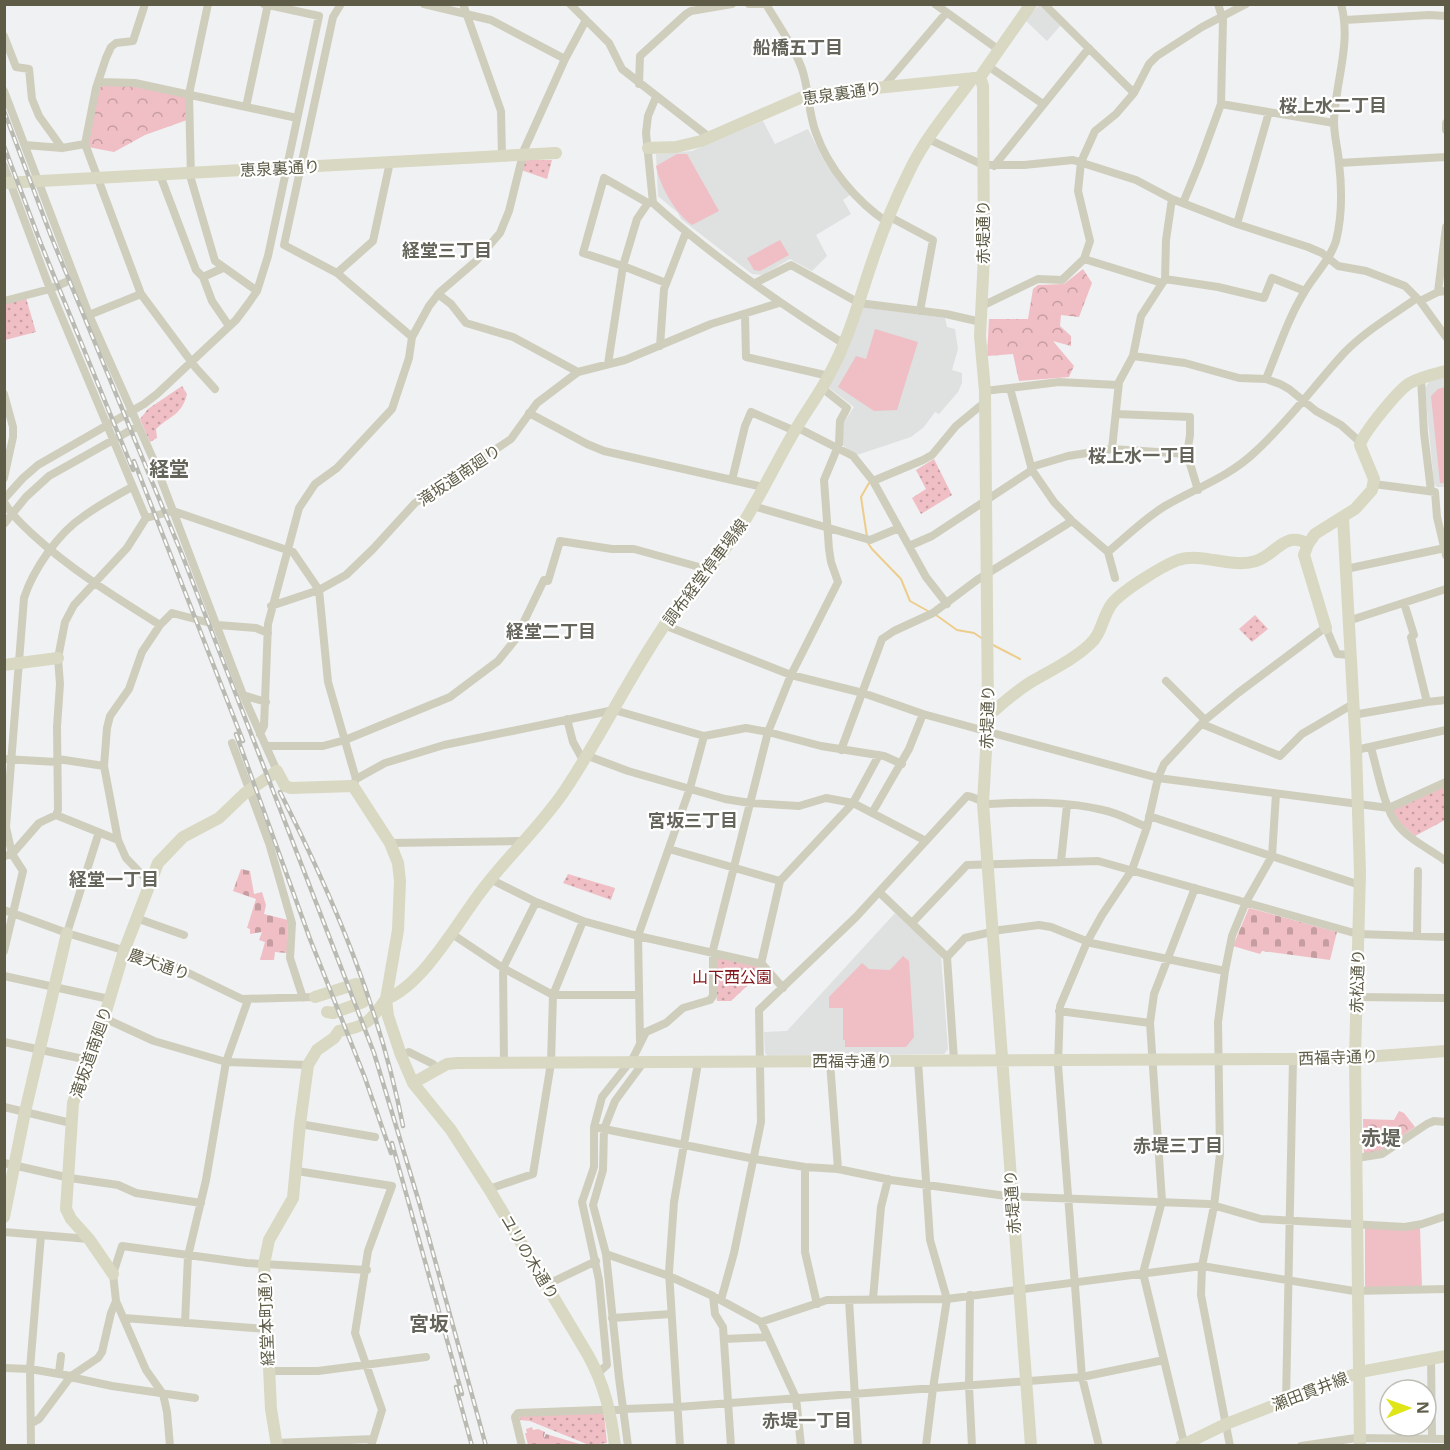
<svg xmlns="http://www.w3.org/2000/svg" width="1450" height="1450" font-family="'Noto Sans','Noto Sans JP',sans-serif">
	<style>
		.education { fill: #dfe0e0 }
		.grass { fill: url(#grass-dots) }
		.forest { fill: url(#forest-crowns) }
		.cemetery { fill: url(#cemetery-stones) }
		.garden { fill: #f0bec5 }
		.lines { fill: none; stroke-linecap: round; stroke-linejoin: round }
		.stream { stroke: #edcd8b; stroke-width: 2 }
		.street { stroke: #cfcebd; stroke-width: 8 }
		.secondary { stroke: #d9d8c2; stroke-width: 12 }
		.rail-casing { stroke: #b9bab2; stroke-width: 4.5 }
		.rail { stroke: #fff; stroke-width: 2; stroke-dasharray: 7; stroke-linecap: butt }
		.labels { text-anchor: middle; stroke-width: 4.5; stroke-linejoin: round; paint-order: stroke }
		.street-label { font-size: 16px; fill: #5e5c47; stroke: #fff }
		.park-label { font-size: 16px; fill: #81161a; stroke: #fff }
		.neighbourhood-label { font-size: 18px; font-weight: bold; fill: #65655c; stroke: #fff }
		.quarter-label { font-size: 20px; font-weight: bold; fill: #65655c; stroke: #fff }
	</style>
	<defs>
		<pattern id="grass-dots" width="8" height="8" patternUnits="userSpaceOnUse" patternTransform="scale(1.5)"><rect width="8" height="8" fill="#f0bec5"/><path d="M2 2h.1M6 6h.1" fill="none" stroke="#c69ea2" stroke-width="1.8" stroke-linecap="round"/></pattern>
		<pattern id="forest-crowns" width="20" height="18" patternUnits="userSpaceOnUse" patternTransform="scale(1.5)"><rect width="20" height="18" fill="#f0bec5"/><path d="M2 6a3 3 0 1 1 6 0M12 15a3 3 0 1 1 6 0" fill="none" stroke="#c69ea2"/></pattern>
		<pattern id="cemetery-stones" width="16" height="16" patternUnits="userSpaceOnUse" patternTransform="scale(1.5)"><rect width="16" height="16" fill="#f0bec5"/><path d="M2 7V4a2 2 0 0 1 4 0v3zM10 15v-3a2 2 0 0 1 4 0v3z" fill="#c69ea2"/></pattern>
	</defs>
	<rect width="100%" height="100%" fill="#f0f1f2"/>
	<path class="education" d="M 1039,5 L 1061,25 L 1047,41 L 1025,20 Z
		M 763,121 L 775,144 L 808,129 L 824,161 L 850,195 L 843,200 L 851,214 L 816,235 L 827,256 L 812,271 L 790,259 L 763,275 L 752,274 L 681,219 L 678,213 L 658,196 L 656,154 L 692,151 Z
		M 862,307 L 945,318 L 947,327 L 955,329 L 958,349 L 952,370 L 962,373 L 962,383 L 958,392 L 939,414 L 935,412 L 924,427 L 911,437 L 857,455 L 842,445 L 844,422 L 854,407 L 828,387 Z
		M 1445,376 L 1445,487 L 1437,487 L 1434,484 L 1425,388 L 1429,382 Z
		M 895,913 L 941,955 L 948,1049 L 944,1054 L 768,1056 L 765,1053 L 764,1032 L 787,1031 Z"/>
	<path class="grass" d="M 526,160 L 552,160 L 547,179 L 521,170 L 523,163 Z
		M 26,298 L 36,332 L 5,340 L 5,304 Z
		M 182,386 L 187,394 C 182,415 171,415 156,429 L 157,438 L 150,442 L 140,419 L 148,409 Z
		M 934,459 L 952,495 L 921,514 L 912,498 L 926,489 L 916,470 Z
		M 1255,615 L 1268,629 L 1252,642 L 1239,629 Z
		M 1445,783 L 1445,820 L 1415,836 L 1399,822 L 1391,809 Z
		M 568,874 L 615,888 L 611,900 L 563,883 Z
		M 718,957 L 759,966 L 763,971 L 731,1001 L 717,1001 L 715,959 Z
		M 600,1412 L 604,1415 L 607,1443 L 589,1445 L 530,1421 L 519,1420 L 521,1415 Z"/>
	<path class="forest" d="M 103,85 L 138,86 L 186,96 L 187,120 L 145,135 L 114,152 L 88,147 L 99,88 Z
		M 1083,269 L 1092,283 L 1079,317 L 1061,315 L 1060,326 L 1071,336 L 1071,346 L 1053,341 L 1074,366 L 1069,377 L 1019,381 L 1013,354 L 987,356 L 989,319 L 1028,319 L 1033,289 L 1038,285 L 1064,284 Z
		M 1399,1111 L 1404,1113 L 1415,1127 L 1380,1151 L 1364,1154 L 1363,1119 L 1394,1120 Z"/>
	<path class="cemetery" d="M 241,869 L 250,871 L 254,894 L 262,892 L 266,905 L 264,914 L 288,920 L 287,953 L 275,952 L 274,960 L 260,960 L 265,942 L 259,940 L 262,932 L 250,934 L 250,929 L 247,928 L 256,899 L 233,891 Z
		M 1249,908 L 1337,932 L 1330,960 L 1262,951 L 1260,954 L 1233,946 Z
		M 532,1427 L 533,1430 L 538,1429 L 545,1432 L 543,1440 L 546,1434 L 583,1445 L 528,1445 L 525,1433 L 527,1433 L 526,1429 Z"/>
	<path class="garden" d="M 677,154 L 687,154 L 719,211 L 692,225 C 675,213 660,186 656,166 Z
		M 780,240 L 789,255 L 760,271 L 754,270 L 747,258 Z
		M 875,329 L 918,342 L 897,410 L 874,411 L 838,387 L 856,356 L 866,359 Z
		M 1445,387 L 1445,483 L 1440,483 L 1431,396 L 1438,389 Z
		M 903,956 L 909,961 L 914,1037 L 906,1047 L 845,1047 L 845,1040 L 843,1040 L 843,1008 L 829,1008 L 829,997 L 862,963 L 869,969 L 890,970 Z
		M 1420,1227 L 1422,1287 L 1365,1288 L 1365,1228 Z"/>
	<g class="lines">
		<path class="stream" d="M 867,537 L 861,497 L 869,483
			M 868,543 L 872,549 L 901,579 L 910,601 L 928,611
			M 936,615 L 957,630 L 974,633 L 983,639
			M 993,645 L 1020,659"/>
		<path class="street" d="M 145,4 L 133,41 L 116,43 L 111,47 L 106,58 L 96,88 L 85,144 L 141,294 L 196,368 L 215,389
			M 208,4 L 189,94 L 191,179 L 215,261 L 257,291
			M 341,4 L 333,17 L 284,245 L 337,273 L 412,337
			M 424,4 L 491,20 L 565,59
			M 463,4 L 501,111 L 502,157
			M 570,4 L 609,43 L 622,69 L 709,137
			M 749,4 L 762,4
			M 766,4 C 778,25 794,46 802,69 C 809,89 808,112 816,133 C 828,168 857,202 887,222
			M 935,4 L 999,50
			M 1044,4 L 1134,93
			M 1345,20 L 1429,15 L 1446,16
			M 4,36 L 16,67 L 29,69 L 32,99 L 39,116 L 62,148
			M 988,66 L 1043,104
			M 99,82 L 135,83 L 297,118
			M 639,84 L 640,56 L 686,14 L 691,11 L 732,4
			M 884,86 L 946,13
			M 4,91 L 89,315 L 154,461 L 243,695 L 277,771
			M 656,97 L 648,116 L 646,133 L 653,203 C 712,256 777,302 844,344
			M 1221,104 L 1334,123
			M 246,107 L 268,4
			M 1446,123 L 1446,130
			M 928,139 L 983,165 L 1024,165 L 1073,160 L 1136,180 L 1172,199 L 1237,224 L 1308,247 L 1322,253 L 1338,266 L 1366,271 L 1405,286 L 1420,301 L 1446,337
			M 25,145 L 62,148 L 85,144
			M 1339,163 L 1446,157
			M 4,166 L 50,289 L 146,518
			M 994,166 L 1089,48
			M 160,175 L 196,270 L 203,277 L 212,301 L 229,326
			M 648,203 L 604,178 L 583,253 L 623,266 L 666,283
			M 1183,203 L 1199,164 L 1221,104 L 1223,20 L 1218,4
			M 890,217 L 933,240 L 920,311
			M 1237,224 L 1269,112
			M 1084,259 L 1162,283
			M 337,273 L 373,241 L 390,162
			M 203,277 L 223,268
			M 1165,279 L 1218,287 L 1264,298 L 1272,278 L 1305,291
			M 755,283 L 791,265 L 859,303 L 946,314 L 981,322
			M 1438,292 L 1446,227
			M 438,294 L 451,304 L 466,323 L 513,337 L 578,372
			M 4,301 L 50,289 L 75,278
			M 1420,301 L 1438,292 L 1446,291
			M 982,306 L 1038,279 L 1062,280 L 1084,259 L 1090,241 L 1078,191 L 1081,162 L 1095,131 L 1116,114 L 1134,93 L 1149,64 L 1157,56 L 1202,27 L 1246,4
			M 89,315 L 141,294
			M 745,315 L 746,357 L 829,376
			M 660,346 L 664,289 L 686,232
			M 1133,356 L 1185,363 L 1239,378 L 1266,379 L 1280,384 L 1289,389 L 1316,411 L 1341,425 L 1360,442
			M 608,364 L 623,266 L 637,219 L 648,203 L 653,203
			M 1421,378 L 1424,433 L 1431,491
			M 1266,379 C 1278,350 1288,318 1305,291 C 1315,274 1330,260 1336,241 C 1342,217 1342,188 1339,163 C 1338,149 1334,136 1334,122 C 1335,82 1352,44 1341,4
			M 1010,388 L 1032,470 L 1054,502 L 1072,521 L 1108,552 L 1115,578
			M 985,391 L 1059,382 L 1118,385
			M 4,394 L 13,427 L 13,437 L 4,478
			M 529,413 L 587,444 L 604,451 L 763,487
			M 1116,414 L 1190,417 L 1190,435 L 1187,454 L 1198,490
			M 796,427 L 853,456 L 873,481 L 926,577 L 947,604
			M 1112,449 L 1119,382 L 1133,356 L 1141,316 L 1165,279 L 1166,240 L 1172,199
			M 1031,467 L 1068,456 L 1112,449 L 1187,454
			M 732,480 L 745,426 L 751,412 L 795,431
			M 873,481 L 923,460 L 932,455 L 956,426 L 985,402
			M 1374,484 L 1435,492 L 1437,517 L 1446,555
			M 4,499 L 23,478 L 38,465 L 144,404 L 157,394 L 236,320 L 248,304 L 257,291 L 268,256 L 319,16 L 264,4
			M 4,502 C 11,515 21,523 31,533 C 70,569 115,597 160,625
			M 753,506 L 870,540 L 899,528
			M 4,524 L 26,497 L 49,476 L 138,426
			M 909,546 L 932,536 L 1032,470
			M 1108,552 C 1126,537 1145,518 1165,506 C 1196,488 1229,477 1255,452 C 1288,422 1314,386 1344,353 C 1365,331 1393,315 1417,298
			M 1346,569 L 1445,548
			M 1404,603 L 1414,635 L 1411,637 L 1427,702 L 1446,700
			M 271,606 L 319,590 L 346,575 L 373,549 L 415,503 L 511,439 L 537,403 L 578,372 L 625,360 L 711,324 L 779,303
			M 1348,621 L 1446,589
			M 664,625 L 791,675 L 863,693 L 923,714 L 1158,778 L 1389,808 L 1446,782
			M 1166,681 L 1205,720
			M 243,695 L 266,702
			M 1353,715 L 1427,702
			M 567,719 L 573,742 L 584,762
			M 1202,724 L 1280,756 L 1302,734 L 1353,704
			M 260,734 L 264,726 L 268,624 L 299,508 L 315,484 L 337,468 L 392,409 L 409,358 L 412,337 L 429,306 L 440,292 L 476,261 L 500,233 L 509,211 L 524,150 L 565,59 L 586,20
			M 232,743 L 269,843 L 292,923 L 290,958 L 303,998
			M 267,746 L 323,746 L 345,740 L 450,697 L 498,661 L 515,640 L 544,580 L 548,581 L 560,541 L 612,549 L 634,549 L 710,570
			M 1371,748 C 1377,768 1384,808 1397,824 C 1409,840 1430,849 1446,861
			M 841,750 L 882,639 L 894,631 L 933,613 L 977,580 L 1072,521
			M 1356,750 L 1446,730
			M 588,756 L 628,771 L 725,799 L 750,803 L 799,806 L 826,798 L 853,803 L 926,841
			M 4,759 L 57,762
			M 58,759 L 104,766
			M 356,779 L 385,763 L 444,745 L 614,710 L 704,736 L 746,728 L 768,732 L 821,746 L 884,756 L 902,764
			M 872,813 L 909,749 L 923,714
			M 56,815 L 58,810 L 57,727 L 60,684 L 58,658 L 65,622 L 74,605 L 127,548 L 146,518 L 173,511 L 293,552 L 319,590 L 328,682 L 356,779 L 353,786
			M 1149,816 L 1360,885
			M 390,843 L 519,841 L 523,842
			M 669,849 L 780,881
			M 4,856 L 12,854 L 39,823 L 56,815 L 118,840
			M 1061,861 L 1067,805
			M 490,879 L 536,902 L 583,921 L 638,936 L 762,964 L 783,988
			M 149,882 L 126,858 L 118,840 L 104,766 L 107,728 L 110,716 L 129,689 L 142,652 L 160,625 L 172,613 L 218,625 L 256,628 L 268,633
			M 879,892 L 947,957 L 954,1060
			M 4,910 L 67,933 L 172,965 L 242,999 L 315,997
			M 136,918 L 184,935
			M 912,923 L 967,865 L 1098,861 L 1358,934 L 1446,937
			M 67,933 L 99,832
			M 452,934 L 503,968 L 553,995 L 638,995
			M 1417,936 L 1418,871
			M 4,951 L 23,871 L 12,854 L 6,827 L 24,598 C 33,570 58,533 84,516 C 99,505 116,496 132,487
			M 947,957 L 965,938 L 1000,930 L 1039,925 L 1051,927 L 1091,943 L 1225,971
			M 761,964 L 780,881 L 853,803 L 879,755
			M 4,976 L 109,999
			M 1356,997 L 1446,998
			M 1059,1011 L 1150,1023
			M 104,1018 L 154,1041 L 226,1062 L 308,1065
			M 640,1041 L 638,936 L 690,788 L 704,736
			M 4,1042 L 88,1060
			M 401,1055 L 409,1052 L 433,1064 L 437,1070
			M 918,1061 L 930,1240 L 947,1299 L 933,1388 L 926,1446
			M 830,1062 L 838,1169
			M 504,1063 L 503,968 L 536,902
			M 4,1107 L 71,1123
			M 300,1124 L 375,1137
			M 594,1127 L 755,1159 L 805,1167 L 838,1169 L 891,1180 L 1006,1196 L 1209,1204 L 1261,1219 L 1405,1227 L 1422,1224 L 1446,1216
			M 1357,1158 L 1382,1154 L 1427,1124 L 1434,1121 L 1446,1122
			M 4,1163 L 70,1178 L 118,1185 L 136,1193 L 201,1203
			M 805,1167 L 805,1252 L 817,1304
			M 297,1171 L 392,1186 L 368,1251 L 355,1333 L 382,1410 L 371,1446
			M 489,1189 L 533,1174 L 551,1063 L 553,995 L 583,921
			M 4,1232 L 89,1239
			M 606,1254 L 669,1276 L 713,1296 L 761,1322 L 796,1398 L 801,1446
			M 546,1285 L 596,1261
			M 970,1295 L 969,1386 L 972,1446
			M 713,1296 L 715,1314 L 723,1327 L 731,1446
			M 873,1299 L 881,1207 L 888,1179
			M 721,1300 L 734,1253 L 761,1122 L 759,1010 L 856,917 L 967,796 C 976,797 981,802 989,804 C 1026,802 1066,801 1103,810 C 1118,813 1132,821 1147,827
			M 849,1300 L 858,1446
			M 124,1318 L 266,1329
			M 612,1318 L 671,1314
			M 761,1322 L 827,1300 L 947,1299 L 1202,1266 L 1354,1291 L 1446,1289
			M 185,1323 L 188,1256 L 206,1180 L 226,1062 L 248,1000
			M 724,1339 L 767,1337
			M 1431,1358 L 1432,1438
			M 4,1368 L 30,1369 L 71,1376
			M 268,1371 L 318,1371 L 426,1357
			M 59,1373 L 61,1356
			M 598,1373 L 607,1365 L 599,1280 L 582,1202 L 594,1167 L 594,1127 L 602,1097 L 633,1058 L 646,1032 L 666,1023 L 683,1008 L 710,1000 L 713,996 L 713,950 L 768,732 L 791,675 L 838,582 L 831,562 L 829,549 L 824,480 L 839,444 L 840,421 L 847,408 L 822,388
			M 70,1377 L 112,1386 L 195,1398
			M 1286,1401 L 1293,1059
			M 32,1423 L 39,1419 L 71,1376 L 98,1358 L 102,1352 L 111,1313 L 116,1301
			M 276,1443 L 373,1439
			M 1184,1443 L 1143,1273 L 1162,1201 L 1150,1023 L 1154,994 L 1195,888
			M 31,1446 L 30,1369 L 41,1235
			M 170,1446 L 167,1412 L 163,1394 L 146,1370 L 116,1301 L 113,1274 L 122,1246 L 247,1263 L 367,1270
			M 522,1446 L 515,1417 L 518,1413 L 678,1407 L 1082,1377 L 1164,1360
			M 628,1446 L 619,1378 L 606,1254 L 593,1205 L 603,1170 L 604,1129 L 615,1101 L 643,1063
			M 680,1446 L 669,1272 L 674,1202 L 698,1063
			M 1099,1446 L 1082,1377 L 1058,1065 L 1060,1006 L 1087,942 L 1102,915 L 1132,870 L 1147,827 L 1158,778 L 1164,764 L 1205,720 L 1238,693 L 1322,630 L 1326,628 L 1337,654 L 1350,655
			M 1230,1446 L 1201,1295 L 1202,1266 L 1214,1206 L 1220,1154 L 1218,1022 L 1225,971 L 1232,936 L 1246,902 L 1272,856 L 1276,794
			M 1301,1446 L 1356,1438 L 1446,1439"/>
		<path class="secondary" d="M 980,77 L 983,86 L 984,256 L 980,336 L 985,391 L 988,716 L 983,803 L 1031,1446
			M 980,77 L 1031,4
			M 648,148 L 676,147 L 701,141 L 807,95 L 975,78
			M 4,183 L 556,153
			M 1343,518 L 1356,750 L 1360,873 L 1355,1057 L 1360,1446
			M 1326,628 L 1304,555 L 1308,544 L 1315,534 L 1355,509 L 1372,490 L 1374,479 L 1360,445 C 1363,433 1399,389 1410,383 C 1421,377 1434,374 1446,371
			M 4,665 L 58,658
			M 988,716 C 1002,704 1016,691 1031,682 C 1051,670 1072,661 1089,645 C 1102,634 1102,618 1111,605 C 1120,592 1162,566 1178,560 C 1203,552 1231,569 1256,561 C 1276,555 1284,530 1308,544
			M 315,997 L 356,984 L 363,1002 L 333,1013 L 327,1012
			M 386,999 C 421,986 455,927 477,897 C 504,859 539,829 565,790 C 600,738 627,681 662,629 C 685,593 716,564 740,528 C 761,496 777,460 797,427 C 807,410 820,393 829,375 C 849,339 859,300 872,262 C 882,232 894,202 908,174 C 924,139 950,109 973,78
			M 339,1031 C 366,1027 371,1021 386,999
			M 413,1083 L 447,1064 L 457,1063 L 1293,1059 L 1365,1057 L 1446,1051
			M 4,1217 L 25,1112 L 67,933
			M 113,1274 L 89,1239 L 71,1219 L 66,1209 L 73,1103 L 104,1018 L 124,951 L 158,863 L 183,837 L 219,818 L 244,794 L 277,771 L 285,786 L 291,788 L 353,786 L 390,843 L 398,863 L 400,881 L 398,930 L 386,999 L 388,1016 L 401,1055 L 413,1083 L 451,1130 L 489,1189 L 588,1355 C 604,1384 611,1412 615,1446
			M 277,1446 L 271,1409 L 264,1264 L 269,1240 L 293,1198 L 300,1124 L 308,1065 L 317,1050 L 334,1038 L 339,1031
			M 1181,1446 L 1226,1424 L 1360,1372 L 1446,1356"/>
		<defs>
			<path id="rail" d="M 4,111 L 51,236 L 183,557 L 374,1053 L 419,1202 L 486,1446
				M 4,146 L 41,244 L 133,470
				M 134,461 L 243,741
				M 236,734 L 310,939 L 365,1078 L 391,1153
				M 280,792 C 334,899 380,1008 403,1126
				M 392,1143 L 462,1394
				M 456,1387 L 472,1446"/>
		</defs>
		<use href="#rail" class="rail-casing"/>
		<use href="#rail" class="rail"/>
	</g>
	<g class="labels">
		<g class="street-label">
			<text transform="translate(842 93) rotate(-8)" y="6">恵泉裏通り</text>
			<text transform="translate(280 168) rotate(-3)" y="6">恵泉裏通り</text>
			<text transform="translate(983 232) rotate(-90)" y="6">赤堤通り</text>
			<text transform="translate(459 475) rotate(-34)" y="6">滝坂道南廻り</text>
			<text transform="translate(705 572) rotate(-53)" y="6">調布経堂停車場線</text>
			<text transform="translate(987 717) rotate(-88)" y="6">赤堤通り</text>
			<text transform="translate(159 964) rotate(19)" y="6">農大通り</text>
			<text transform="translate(1357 981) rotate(-88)" y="6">赤松通り</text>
			<text transform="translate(91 1052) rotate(-71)" y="6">滝坂道南廻り</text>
			<text transform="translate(1338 1057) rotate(-2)" y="6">西福寺通り</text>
			<text x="852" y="1067">西福寺通り</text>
			<text transform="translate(1012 1202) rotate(-94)" y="6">赤堤通り</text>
			<text transform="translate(530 1257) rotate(59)" y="6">ユリの木通り</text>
			<text transform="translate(266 1318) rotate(-92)" y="6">経堂本町通り</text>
			<text transform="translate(1310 1391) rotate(-21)" y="6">瀬田貫井線</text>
		</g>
		<g class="park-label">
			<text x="732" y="983">山下西公園</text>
		</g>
		<g class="neighbourhood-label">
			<text x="798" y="54">船橋五丁目</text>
			<text x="1333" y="112">桜上水二丁目</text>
			<text x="447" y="257">経堂三丁目</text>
			<text x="1142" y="462">桜上水一丁目</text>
			<text x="551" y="638">経堂二丁目</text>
			<text x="693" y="827">宮坂三丁目</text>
			<text x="114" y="886">経堂一丁目</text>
			<text x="1178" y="1152">赤堤三丁目</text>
			<text x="807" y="1427">赤堤一丁目</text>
		</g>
		<g class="quarter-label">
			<text x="169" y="476">経堂</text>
			<text x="1381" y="1145">赤堤</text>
			<text x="429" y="1331">宮坂</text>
		</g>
	</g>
	<rect width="1450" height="1450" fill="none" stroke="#5e5c47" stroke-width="12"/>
	<g transform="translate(1408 1408) rotate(89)"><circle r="28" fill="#ffffff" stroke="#bfbeb5" stroke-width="1.5"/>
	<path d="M0-4.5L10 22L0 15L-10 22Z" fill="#dfe517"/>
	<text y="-9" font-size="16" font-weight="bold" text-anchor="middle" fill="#5e5c47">N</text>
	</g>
</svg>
